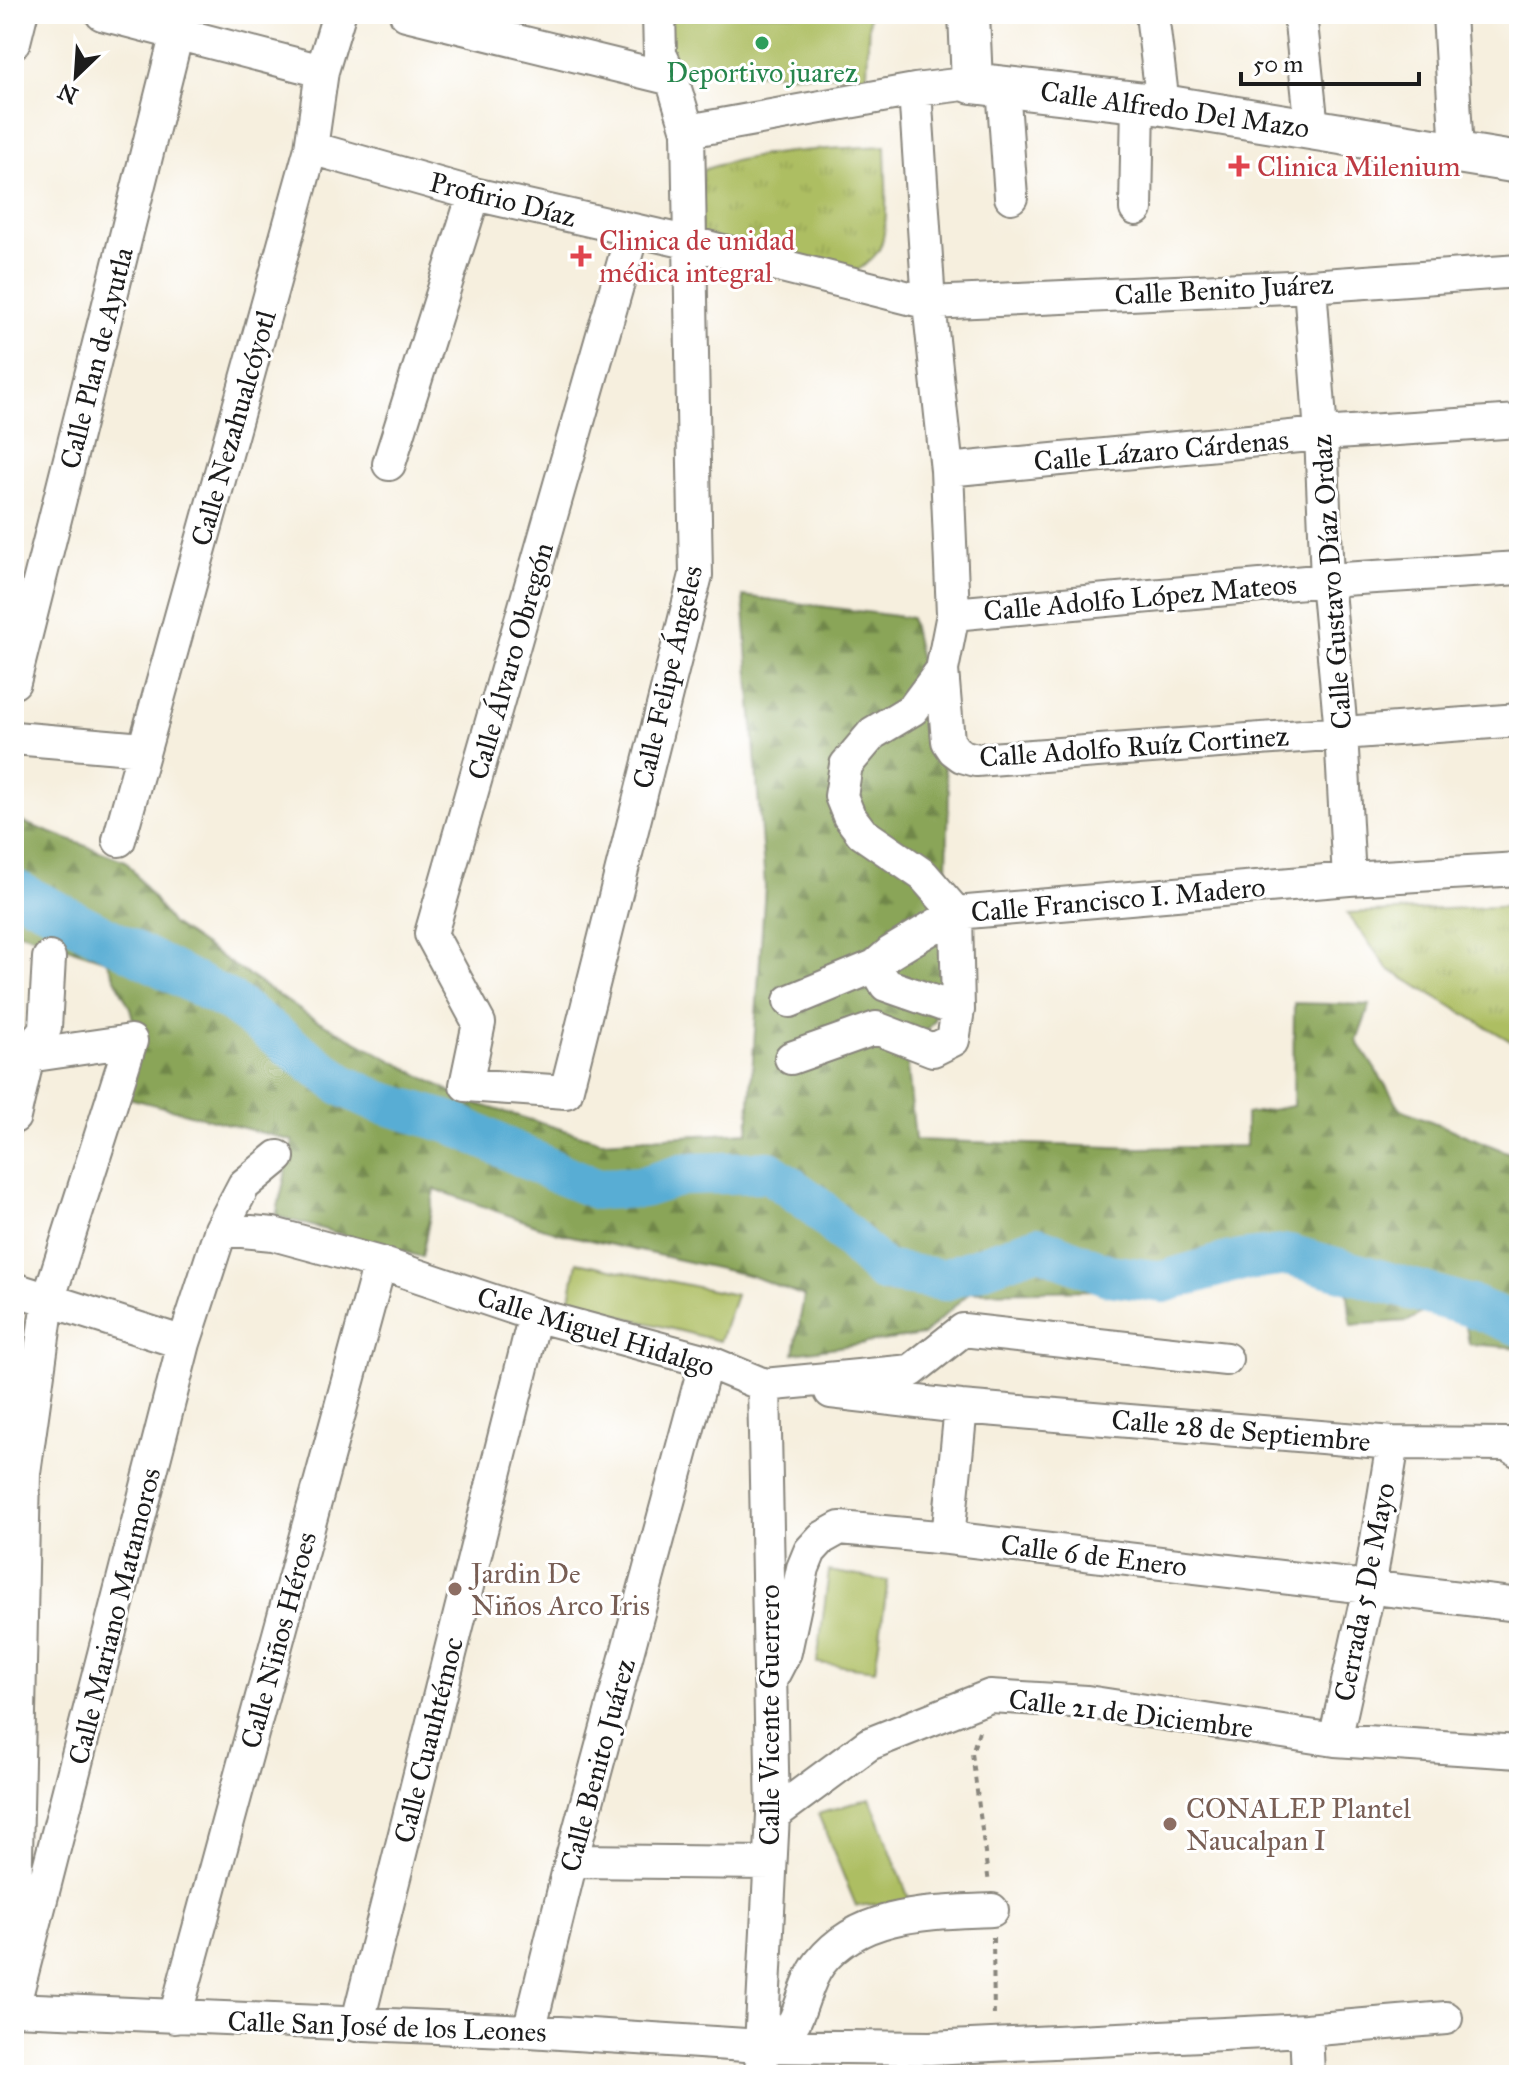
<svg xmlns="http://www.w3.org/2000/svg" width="1533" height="2089" font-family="'IM FELL Great Primer',serif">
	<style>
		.grass { fill: url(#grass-tufts); stroke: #646d3f; stroke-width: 2 }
		.forest { fill: url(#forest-firs); stroke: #53603a; stroke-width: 2 }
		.garden { fill: #adbe62; stroke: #646d3f; stroke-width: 2 }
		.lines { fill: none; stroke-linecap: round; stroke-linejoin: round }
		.river { stroke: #58add4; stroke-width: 42 }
		.minor-casing { stroke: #89867d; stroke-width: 36 }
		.major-casing { stroke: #89867d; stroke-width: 44 }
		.path { stroke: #89867d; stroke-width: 4; stroke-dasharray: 6 6; stroke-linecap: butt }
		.minor { stroke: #fff; stroke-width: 32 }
		.major { stroke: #fff; stroke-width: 40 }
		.leisure-dot { fill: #2e9e5b; stroke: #fff; stroke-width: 3 }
		.health-dot { fill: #e0444e; stroke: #fff; stroke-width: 3 }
		.education-dot { fill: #8d6e63; stroke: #fff; stroke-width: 3 }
		.labels { text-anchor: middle; stroke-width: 6; stroke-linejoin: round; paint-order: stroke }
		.leisure-label { font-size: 28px; fill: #27864d; stroke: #fff }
		.street-label { font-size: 28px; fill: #1c1c1c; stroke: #fff }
		.health-label { font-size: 28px; fill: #be3a42; stroke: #fff; text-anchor: start }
		.education-label { font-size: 28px; fill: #785e54; stroke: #fff; text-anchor: start }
	</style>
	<defs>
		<pattern id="grass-tufts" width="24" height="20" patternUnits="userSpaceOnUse" patternTransform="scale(2)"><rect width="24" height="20" fill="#adbe62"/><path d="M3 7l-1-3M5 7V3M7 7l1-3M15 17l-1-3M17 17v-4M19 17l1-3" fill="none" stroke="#94a354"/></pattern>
		<pattern id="forest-firs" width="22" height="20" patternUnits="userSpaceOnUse" patternTransform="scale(2)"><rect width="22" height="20" fill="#8aa558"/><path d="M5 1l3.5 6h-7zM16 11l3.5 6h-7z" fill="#708648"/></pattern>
	</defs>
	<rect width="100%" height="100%" fill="#fff"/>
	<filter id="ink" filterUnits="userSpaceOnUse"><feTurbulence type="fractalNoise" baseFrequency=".0125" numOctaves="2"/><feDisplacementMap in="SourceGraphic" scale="16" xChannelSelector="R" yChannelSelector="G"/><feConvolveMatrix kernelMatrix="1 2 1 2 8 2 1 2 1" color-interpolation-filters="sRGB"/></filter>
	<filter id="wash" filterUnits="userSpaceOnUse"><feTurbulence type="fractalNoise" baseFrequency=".006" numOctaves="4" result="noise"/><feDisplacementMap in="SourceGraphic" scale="32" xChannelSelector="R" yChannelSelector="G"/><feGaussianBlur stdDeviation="1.8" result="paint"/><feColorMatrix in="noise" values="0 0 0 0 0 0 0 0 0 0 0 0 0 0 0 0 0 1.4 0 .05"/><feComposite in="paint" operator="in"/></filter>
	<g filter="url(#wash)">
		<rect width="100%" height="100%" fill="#f6efde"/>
		<path class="grass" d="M 885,146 C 885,170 891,235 877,253 C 869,263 859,270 848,277 L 700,243 L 703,170 C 759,150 826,149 885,146 Z
			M 1519,906 L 1519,1046 L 1388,969 L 1347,913 Z"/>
		<path class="forest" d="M 743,596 L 911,618 L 949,791 L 945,950 L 934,1021 L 907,1057 L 915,1140 L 1140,1148 L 1246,1146 L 1246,1114 L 1293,1106 L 1294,1003 L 1370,1005 L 1357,1041 L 1401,1109 L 1519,1157 L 1519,1348 L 1469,1344 L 1465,1320 L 1434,1306 L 1408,1321 L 1351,1325 L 1345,1264 L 1287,1264 L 1164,1289 L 970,1292 L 923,1335 L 794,1353 L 804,1296 L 752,1276 L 558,1233 L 435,1189 L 422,1257 L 276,1216 L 293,1141 L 121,1096 L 138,1038 L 130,1008 L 106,960 L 14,930 L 14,819 L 126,861 L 172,924 L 309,1016 L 468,1101 L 601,1141 L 748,1132 L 765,886 Z"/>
		<path class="garden" d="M 657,14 L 869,14 L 867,76 L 656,71 Z
			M 577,1262 L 736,1295 L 720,1341 L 569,1303 Z
			M 829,1571 L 888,1581 L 875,1670 L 817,1663 Z
			M 870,1798 L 910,1901 L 856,1906 L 818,1814 Z"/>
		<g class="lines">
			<path class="river" d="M 14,890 L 231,1002 L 344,1086 L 380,1102 L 455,1124 L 558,1173 L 598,1189 L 643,1187 L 685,1174 L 769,1172 L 815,1205 L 883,1271 L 944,1280 L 1038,1247 L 1108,1275 L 1163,1282 L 1231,1262 L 1289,1255 L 1474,1307 L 1519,1325"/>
		</g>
	</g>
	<g filter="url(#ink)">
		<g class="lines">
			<defs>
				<path id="minor" d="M 102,14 L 322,71
					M 406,14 L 672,79
					M 1152,14 L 1163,105
					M 1300,14 L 1312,128
					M 1449,14 L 1457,152
					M 14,42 L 21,14
					M 1003,87 L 1011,197
					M 915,90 L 929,303 L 947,470 L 953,614 L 942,670 L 948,741 L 954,750 L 962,756 L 976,760 L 1519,720
					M 688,131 L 915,90 L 972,83
					M 311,148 L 474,194 L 691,243 L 929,303 L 1310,286 L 1519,271
					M 1136,209 L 1138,102
					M 633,230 L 431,934 L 479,1023 L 466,1085 L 566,1092 L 696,575 L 688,131 L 672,79 L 660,54 L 659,14
					M 1310,286 L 1321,434 L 1327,580 L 1341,732 L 1349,879
					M 389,464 L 474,194
					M 947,470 L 1321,434 L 1519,421
					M 953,614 L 1327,580 L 1519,568
					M 942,670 L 913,709 L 873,733 L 846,765 L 841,796 L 849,816 L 862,833 L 923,875 L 956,913
					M 14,682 L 177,33
					M 14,738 L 143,749
					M 119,840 L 311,148 L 322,71 L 339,14
					M 875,966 L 886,985 L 958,1010
					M 790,1001 L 875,966 L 890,953 L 956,913 L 1349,879 L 1519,869
					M 15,1055 L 28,1056 L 131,1041
					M 791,1058 L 876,1028 L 933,1050 L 953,1040 L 958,1010 L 956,913
					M 14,1117 L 28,1056 L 45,1028 L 49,958
					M 221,1229 L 273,1234 L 380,1263 L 535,1315 L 706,1361 L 764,1385 L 911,1371 L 963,1330 L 1226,1359
					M 14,1289 L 184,1343
					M 831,1392 L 961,1407 L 1393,1443 L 1508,1444 L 1519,1451
					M 14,1474 L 24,1473 L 14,1952
					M 19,1494 L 24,1473 L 48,1301 L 131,1041
					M 948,1538 L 961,1407
					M 771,1679 L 785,1652 L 803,1568 L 810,1551 L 822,1538 L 840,1528 L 948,1538 L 1519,1605
					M 1335,1740 L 1369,1588 L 1393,1443
					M 773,1815 L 869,1744 L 990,1696 L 1087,1702 L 1335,1740 L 1519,1752
					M 571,1861 L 770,1863
					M 14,2004 L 184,1343 L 221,1229 L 244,1185 L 278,1157
					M 14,2009 L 529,2031 L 761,2046 L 930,2048 L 1306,2030 L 1446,2018
					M 175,2017 L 380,1263
					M 357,2025 L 535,1315
					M 1306,2030 L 1308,2075
					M 529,2031 L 571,1861 L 706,1361
					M 778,2046 C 784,2038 790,2029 795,2020 C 804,2001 807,1980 820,1963 C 861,1911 932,1913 992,1910
					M 762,2075 L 761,2046 L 773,1815 L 764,1385"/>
				<path id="major" d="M 969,14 L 972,83 L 1163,105 L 1519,163"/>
			</defs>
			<use href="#minor" class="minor-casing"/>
			<use href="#major" class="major-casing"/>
			<path class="path" d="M 979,1731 L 972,1753 L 989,1884
				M 993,1937 L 994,2020"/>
			<use href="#minor" class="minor"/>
			<use href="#major" class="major"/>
		</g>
	</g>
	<circle class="leisure-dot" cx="762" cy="43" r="8"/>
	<g class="health-dot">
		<path d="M1235 154h8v8h8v8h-8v8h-8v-8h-8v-8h8z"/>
		<path d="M577 244h8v8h8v8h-8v8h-8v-8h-8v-8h8z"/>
	</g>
	<g class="education-dot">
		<circle cx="455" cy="1589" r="8"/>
		<circle cx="1170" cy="1824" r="8"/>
	</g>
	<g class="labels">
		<g class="leisure-label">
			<text x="762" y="82">Deportivo juarez</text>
		</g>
		<g class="street-label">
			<text transform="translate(1175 109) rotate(8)" y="10">Calle Alfredo Del Mazo</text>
			<text transform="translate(503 199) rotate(14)" y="10">Profirio Díaz</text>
			<text transform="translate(1224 289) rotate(-3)" y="10">Calle Benito Juárez</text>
			<text transform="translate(96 358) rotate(-76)" y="10">Calle Plan de Ayutla</text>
			<text transform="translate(233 428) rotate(-74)" y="10">Calle Nezahualcóyotl</text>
			<text transform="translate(1161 450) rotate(-5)" y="10">Calle Lázaro Cárdenas</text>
			<text transform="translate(1331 582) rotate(-94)" y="10">Calle Gustavo Díaz Ordaz</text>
			<text transform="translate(1140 597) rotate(-5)" y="10">Calle Adolfo López Mateos</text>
			<text transform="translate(510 661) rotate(-74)" y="10">Calle Álvaro Obregón</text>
			<text transform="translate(667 677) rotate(-77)" y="10">Calle Felipe Ángeles</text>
			<text transform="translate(1134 746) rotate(-4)" y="10">Calle Adolfo Ruíz Cortinez</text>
			<text transform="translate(1118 899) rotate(-5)" y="10">Calle Francisco I. Madero</text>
			<text transform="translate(596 1331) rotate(17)" y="10">Calle Miguel Hidalgo</text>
			<text transform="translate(1241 1430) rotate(5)" y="10">Calle 28 de Septiembre</text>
			<text transform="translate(1094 1555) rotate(7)" y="10">Calle 6 de Enero</text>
			<text transform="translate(1364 1592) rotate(-79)" y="10">Cerrada 5 De Mayo</text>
			<text transform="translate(114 1616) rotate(-76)" y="10">Calle Mariano Matamoros</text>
			<text transform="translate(278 1640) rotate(-75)" y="10">Calle Niños Héroes</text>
			<text transform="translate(1131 1713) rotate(7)" y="10">Calle 21 de Diciembre</text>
			<text transform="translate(769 1715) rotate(-90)" y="10">Calle Vicente Guerrero</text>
			<text transform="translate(428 1740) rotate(-76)" y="10">Calle Cuauhtémoc</text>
			<text transform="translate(597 1765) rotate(-75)" y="10">Calle Benito Juárez</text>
			<text transform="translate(387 2026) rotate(2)" y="10">Calle San José de los Leones</text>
		</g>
		<g class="health-label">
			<text x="1257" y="176">Clinica Milenium</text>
			<text x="599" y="250">Clinica de unidad<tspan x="599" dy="32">médica integral</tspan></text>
		</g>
		<g class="education-label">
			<text x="471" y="1583">Jardin De<tspan x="471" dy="32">Niños Arco Iris</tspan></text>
			<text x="1186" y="1818">CONALEP Plantel<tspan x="1186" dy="32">Naucalpan I</tspan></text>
		</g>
	</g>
	<rect width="1533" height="2089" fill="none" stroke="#fff" stroke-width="48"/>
	<g transform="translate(76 76) rotate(205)" stroke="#ffffff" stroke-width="6" paint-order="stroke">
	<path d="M0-6L14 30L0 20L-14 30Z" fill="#1c1c1c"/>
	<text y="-12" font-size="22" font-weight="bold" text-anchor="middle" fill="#1c1c1c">N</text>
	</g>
	<path d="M1241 72v12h178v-12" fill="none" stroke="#1c1c1c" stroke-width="4"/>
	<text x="1253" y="72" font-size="24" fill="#1c1c1c" stroke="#ffffff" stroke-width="6" paint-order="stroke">50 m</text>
</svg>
